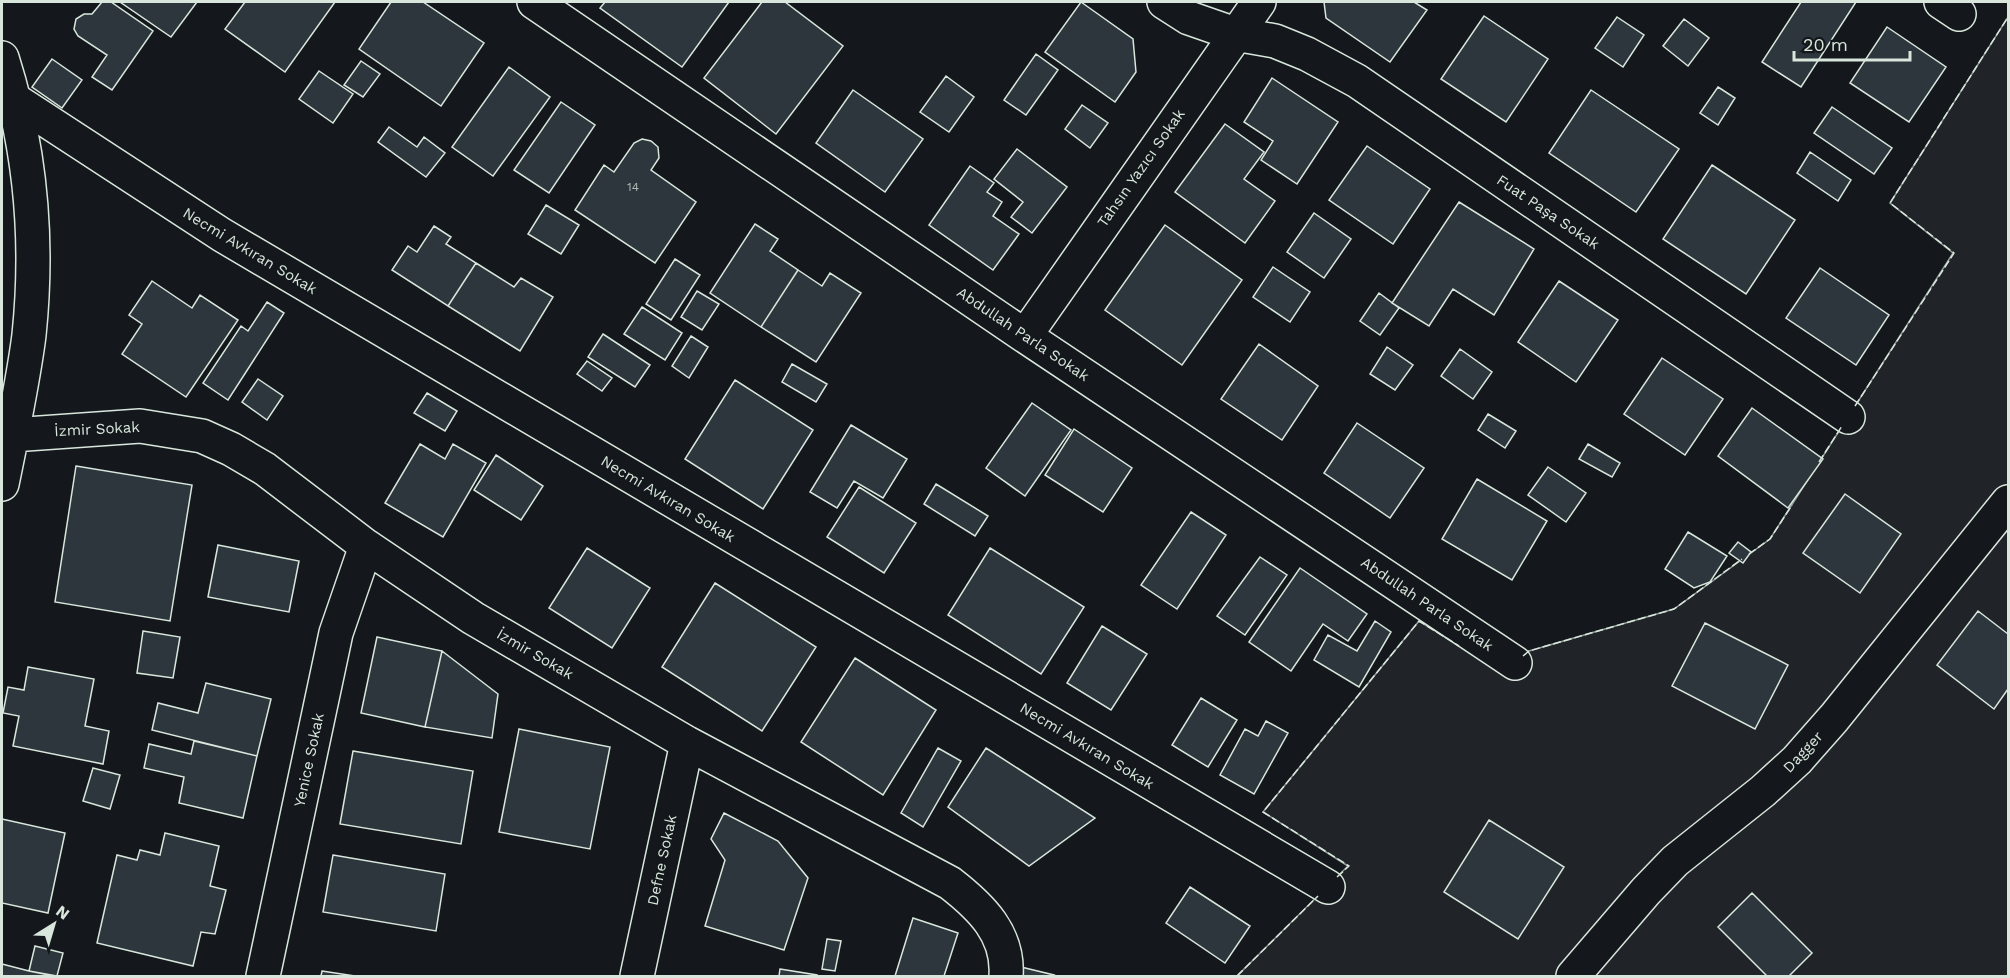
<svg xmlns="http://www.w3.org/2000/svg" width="2010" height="978" font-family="'Work Sans',sans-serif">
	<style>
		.green { fill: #202428; stroke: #939e99; stroke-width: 1.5 }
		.building { fill: #2c363c; stroke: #d8e6dc; stroke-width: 1.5 }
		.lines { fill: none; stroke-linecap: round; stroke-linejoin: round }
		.minor-casing { stroke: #d8e6dc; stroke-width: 36 }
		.tertiary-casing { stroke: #d8e6dc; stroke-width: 36 }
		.minor { stroke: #14181c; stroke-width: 33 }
		.tertiary { stroke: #14181c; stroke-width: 33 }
		.fence { stroke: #d8e6dc; stroke-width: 1.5; stroke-dasharray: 8 3; stroke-linecap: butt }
		.labels { text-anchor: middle; stroke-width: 4.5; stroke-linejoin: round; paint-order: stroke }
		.number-label { font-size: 12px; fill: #adbab4 }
		.street-label { font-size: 15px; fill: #d8e6dc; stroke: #14181c }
	</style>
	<rect width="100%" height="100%" fill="#14181c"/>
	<path class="green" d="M 2008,17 L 2008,976 L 1237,976 L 1348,866 L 1263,812 L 1419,621 L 1504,673 L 1529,651 L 1674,609 L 1770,539 L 1953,253 L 1890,203 Z"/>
	<path class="building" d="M 102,2 L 111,2 L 153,31 L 112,90 L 92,77 L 107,55 L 78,36 L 74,29 L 76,19 L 84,14 L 92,14 Z
		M 120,2 L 197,2 L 171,37 Z
		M 245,2 L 335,2 L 285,72 L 225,29 Z
		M 391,2 L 423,2 L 484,43 L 441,106 L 359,49 Z
		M 605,2 L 729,2 L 682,67 L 600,8 Z
		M 762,2 L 785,2 L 843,46 L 776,134 L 704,78 Z
		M 1081,2 L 1133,39 L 1136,72 L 1115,102 L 1045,52 Z
		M 1324,2 L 1414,2 L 1427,10 L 1390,62 L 1326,18 Z
		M 1801,2 L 1856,2 L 1801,87 L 1762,62 Z
		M 1484,16 L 1548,59 L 1506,122 L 1441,79 Z
		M 1617,17 L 1644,35 L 1623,67 L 1595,48 Z
		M 1684,19 L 1709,38 L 1688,66 L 1663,46 Z
		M 1887,27 L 1946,67 L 1909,122 L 1850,83 Z
		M 1036,54 L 1058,70 L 1026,115 L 1004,100 Z
		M 52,59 L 82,80 L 62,108 L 32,87 Z
		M 361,61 L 380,74 L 363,97 L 344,85 Z
		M 509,67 L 550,97 L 493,176 L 452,147 Z
		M 319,71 L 353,94 L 333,123 L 299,99 Z
		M 946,76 L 974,97 L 949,132 L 920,112 Z
		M 1272,78 L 1338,122 L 1297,184 L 1261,160 L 1273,141 L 1244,122 Z
		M 1718,87 L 1735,98 L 1718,125 L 1700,113 Z
		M 853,90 L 923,139 L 885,192 L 816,143 Z
		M 1591,90 L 1679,149 L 1636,212 L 1549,153 Z
		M 561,102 L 595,125 L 549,193 L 514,170 Z
		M 1082,105 L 1108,123 L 1090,148 L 1065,129 Z
		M 1832,107 L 1892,148 L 1874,174 L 1814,133 Z
		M 1225,124 L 1264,152 L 1244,179 L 1275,201 L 1245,243 L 1175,192 Z
		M 389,127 L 417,147 L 424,137 L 445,153 L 426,177 L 378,142 Z
		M 642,139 L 651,141 L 658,147 L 659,158 L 651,170 L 696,202 L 655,263 L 575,210 L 604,165 L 614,172 L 634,143 Z
		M 1367,146 L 1430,189 L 1393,244 L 1329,200 Z
		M 1017,149 L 1067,187 L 1032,233 L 1011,217 L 1023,202 L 994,179 Z
		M 1810,152 L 1851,180 L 1838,201 L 1797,173 Z
		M 1712,165 L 1795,220 L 1746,294 L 1663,239 Z
		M 970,166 L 994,183 L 987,192 L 1002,202 L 993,216 L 1019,234 L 993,270 L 929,225 Z
		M 1459,202 L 1534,249 L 1494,315 L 1453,289 L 1429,326 L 1392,303 Z
		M 546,205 L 579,225 L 561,254 L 528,234 Z
		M 1314,213 L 1351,239 L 1324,278 L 1287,252 Z
		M 755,224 L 778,239 L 770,251 L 798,270 L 761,327 L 710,293 Z
		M 1165,225 L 1242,280 L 1182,365 L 1105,310 Z
		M 434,226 L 451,237 L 446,244 L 476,263 L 448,306 L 392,270 L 408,246 L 417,252 Z
		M 675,259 L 700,275 L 671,320 L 646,304 Z
		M 476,263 L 514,287 L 521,278 L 553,297 L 520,351 L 448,306 Z
		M 1273,267 L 1310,292 L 1290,322 L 1253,297 Z
		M 1820,268 L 1889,315 L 1856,365 L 1786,318 Z
		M 798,270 L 822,286 L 830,273 L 861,293 L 816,362 L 761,327 Z
		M 152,281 L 192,308 L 200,295 L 238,320 L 186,397 L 122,354 L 142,324 L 129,315 Z
		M 1559,281 L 1618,320 L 1576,382 L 1518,342 Z
		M 697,291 L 719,304 L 702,330 L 681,317 Z
		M 1379,293 L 1399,308 L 1380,335 L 1360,321 Z
		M 267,302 L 284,313 L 228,400 L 203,383 L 241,326 L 248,331 Z
		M 642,307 L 682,333 L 665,360 L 624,334 Z
		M 603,334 L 650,365 L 635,387 L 588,357 Z
		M 691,336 L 708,347 L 689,378 L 672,366 Z
		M 1259,344 L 1318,386 L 1282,440 L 1221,399 Z
		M 1387,347 L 1413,365 L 1395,390 L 1370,374 Z
		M 1460,349 L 1492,372 L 1473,399 L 1441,376 Z
		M 1662,358 L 1723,399 L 1685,455 L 1624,414 Z
		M 587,361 L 612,378 L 602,391 L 577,374 Z
		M 792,364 L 827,384 L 816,402 L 782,382 Z
		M 258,379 L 283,396 L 267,420 L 242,402 Z
		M 735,380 L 813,430 L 763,509 L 685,459 Z
		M 427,393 L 457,411 L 445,431 L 414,413 Z
		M 1032,403 L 1071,430 L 1025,496 L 986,468 Z
		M 1752,408 L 1823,459 L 1788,508 L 1718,456 Z
		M 1488,414 L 1516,431 L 1505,448 L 1478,430 Z
		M 1357,423 L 1424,468 L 1390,518 L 1324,473 Z
		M 851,425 L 907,459 L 883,498 L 854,481 L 837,508 L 810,492 Z
		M 1074,429 L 1132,468 L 1103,512 L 1045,475 Z
		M 420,444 L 445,459 L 453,444 L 486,463 L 443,537 L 385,503 Z
		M 1588,444 L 1620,463 L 1612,477 L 1579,459 Z
		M 496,455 L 543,486 L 521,520 L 474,490 Z
		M 76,466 L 192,485 L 170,621 L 55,602 Z
		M 1548,467 L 1586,493 L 1566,522 L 1528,495 Z
		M 1477,479 L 1547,521 L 1512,580 L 1442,539 Z
		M 936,484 L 988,516 L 975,536 L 924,504 Z
		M 859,487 L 916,523 L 884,573 L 827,537 Z
		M 1845,494 L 1901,534 L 1860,593 L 1803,553 Z
		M 1191,512 L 1226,535 L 1177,609 L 1141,585 Z
		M 1688,532 L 1727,556 L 1710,582 L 1694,588 L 1665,569 Z
		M 1738,542 L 1751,552 L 1743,563 L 1729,553 Z
		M 218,545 L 299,561 L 289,612 L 208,597 Z
		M 587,548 L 650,588 L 612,648 L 549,608 Z
		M 990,548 L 1084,607 L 1041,674 L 948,615 Z
		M 1260,557 L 1287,575 L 1245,635 L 1217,616 Z
		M 1300,568 L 1367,614 L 1348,641 L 1323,624 L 1291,671 L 1249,642 Z
		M 715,583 L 816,647 L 762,731 L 662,667 Z
		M 1978,611 L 2008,634 L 2008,689 L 1994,709 L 1937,665 Z
		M 1375,621 L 1391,632 L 1359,687 L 1314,660 L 1328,635 L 1357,651 Z
		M 1705,623 L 1788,665 L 1755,729 L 1672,686 Z
		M 1102,626 L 1147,654 L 1111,710 L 1067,683 Z
		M 143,631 L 180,637 L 173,678 L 137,673 Z
		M 377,637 L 442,651 L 425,727 L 361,713 Z
		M 442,651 L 498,694 L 492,738 L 425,727 Z
		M 855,658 L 936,710 L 883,795 L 801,742 Z
		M 28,667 L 94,679 L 85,726 L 109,731 L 103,764 L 13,746 L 19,716 L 3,713 L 8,687 L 24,690 Z
		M 206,683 L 271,699 L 257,756 L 152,730 L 158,703 L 198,713 Z
		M 1201,698 L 1237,720 L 1208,767 L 1172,745 Z
		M 1266,721 L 1288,733 L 1254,794 L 1220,775 L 1245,729 L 1258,736 Z
		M 519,729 L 610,747 L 590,849 L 499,832 Z
		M 194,741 L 257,756 L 243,818 L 179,803 L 184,777 L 144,768 L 149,744 L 191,754 Z
		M 938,748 L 961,761 L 923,827 L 901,813 Z
		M 986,748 L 1095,818 L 1029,866 L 948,807 Z
		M 353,751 L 473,771 L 461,844 L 340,824 Z
		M 93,768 L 120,775 L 110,809 L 83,801 Z
		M 724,813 L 778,841 L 808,878 L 784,950 L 705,926 L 725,860 L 711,839 Z
		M 2,819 L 65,833 L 48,913 L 2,903 Z
		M 1489,820 L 1564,867 L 1518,939 L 1444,892 Z
		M 165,833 L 219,846 L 210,886 L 226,890 L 215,934 L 201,932 L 193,966 L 97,943 L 117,855 L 137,860 L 140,850 L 160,855 Z
		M 333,855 L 445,874 L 436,931 L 323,912 Z
		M 1190,887 L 1250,926 L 1225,963 L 1166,923 Z
		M 1752,893 L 1812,953 L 1789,976 L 1767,976 L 1718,927 Z
		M 913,918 L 958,933 L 944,976 L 895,976 Z
		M 827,939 L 841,941 L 835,971 L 822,969 Z
		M 35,946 L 63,953 L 57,976 L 29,971 Z
		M 2,964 L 29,971 L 54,976 L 2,976 Z
		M 1021,967 L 1054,975 L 1053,976 L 1019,976 Z
		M 780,969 L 817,975 L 817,976 L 779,976 Z
		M 322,971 L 355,976 L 321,976 Z"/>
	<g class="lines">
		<defs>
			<path id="minor" d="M 534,2 L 1025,336 L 1515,663
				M 1164,2 L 1189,18 L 1235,34 L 1275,41 L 1307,54 L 1357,81 L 1848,417
				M 1941,2 L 1959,14
				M 15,100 L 222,235 L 1328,887
				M 1025,336 L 1259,2
				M 2,484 L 12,435 L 140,426 L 202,436 L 231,449 L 265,469 L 366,546 L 473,618 L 687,743 L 950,883 C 981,907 1009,934 1006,976
				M 263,976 L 336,633 L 366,546
				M 637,976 L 687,743
				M 1573,976 L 1646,891 L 1675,861 L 1763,791 L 1797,760 L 1834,718 L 2008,502"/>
			<path id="tertiary" d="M 2,58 C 31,149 39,239 29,335 C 25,368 18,401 12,435"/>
		</defs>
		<use href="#minor" class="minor-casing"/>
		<use href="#tertiary" class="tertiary-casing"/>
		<use href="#minor" class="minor"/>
		<use href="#tertiary" class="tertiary"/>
		<path class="fence" d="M 1855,406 L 1954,253 L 1890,203 L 2008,17
			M 1819,462 L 1842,426
			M 1749,554 L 1770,539 L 1792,505
			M 1523,656 L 1529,651 L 1674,609 L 1742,559
			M 1337,877 L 1349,866 L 1263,812 L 1419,621 L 1459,646
			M 1237,976 L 1318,896"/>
	</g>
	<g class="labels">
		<g class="number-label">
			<text x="633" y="191">14</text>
		</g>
		<g class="street-label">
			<text transform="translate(1141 168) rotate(-55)" y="5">Tahsın Yazıcı Sokak</text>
			<text transform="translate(1548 212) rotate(34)" y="5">Fuat Paşa Sokak</text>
			<text transform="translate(250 251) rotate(31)" y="5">Necmi Avkıran Sokak</text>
			<text transform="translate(1023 334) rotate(34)" y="5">Abdullah Parla Sokak</text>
			<text transform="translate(97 429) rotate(-3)" y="5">İzmir Sokak</text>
			<text transform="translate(668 499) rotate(31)" y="5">Necmi Avkıran Sokak</text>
			<text transform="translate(1427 604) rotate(34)" y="5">Abdullah Parla Sokak</text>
			<text transform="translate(535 654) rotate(30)" y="5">İzmir Sokak</text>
			<text transform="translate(1087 746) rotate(31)" y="5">Necmi Avkıran Sokak</text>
			<text transform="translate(1803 752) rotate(-47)" y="5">Dagger</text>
			<text transform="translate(309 760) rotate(-78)" y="5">Yenice Sokak</text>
			<text transform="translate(662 860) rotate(-78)" y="5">Defne Sokak</text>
		</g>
	</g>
	<rect width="2010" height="978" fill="none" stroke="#d8e6dc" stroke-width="6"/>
	<g transform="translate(54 924) rotate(37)" stroke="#14181c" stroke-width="4.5" paint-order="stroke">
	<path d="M0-4.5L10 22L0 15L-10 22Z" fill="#d8e6dc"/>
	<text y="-9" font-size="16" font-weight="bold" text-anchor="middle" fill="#d8e6dc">N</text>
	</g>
	<path d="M1794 51v9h116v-9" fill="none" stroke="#d8e6dc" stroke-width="3"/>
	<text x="1803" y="51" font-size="18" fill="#d8e6dc" stroke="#14181c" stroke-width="4.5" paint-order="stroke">20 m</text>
</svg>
